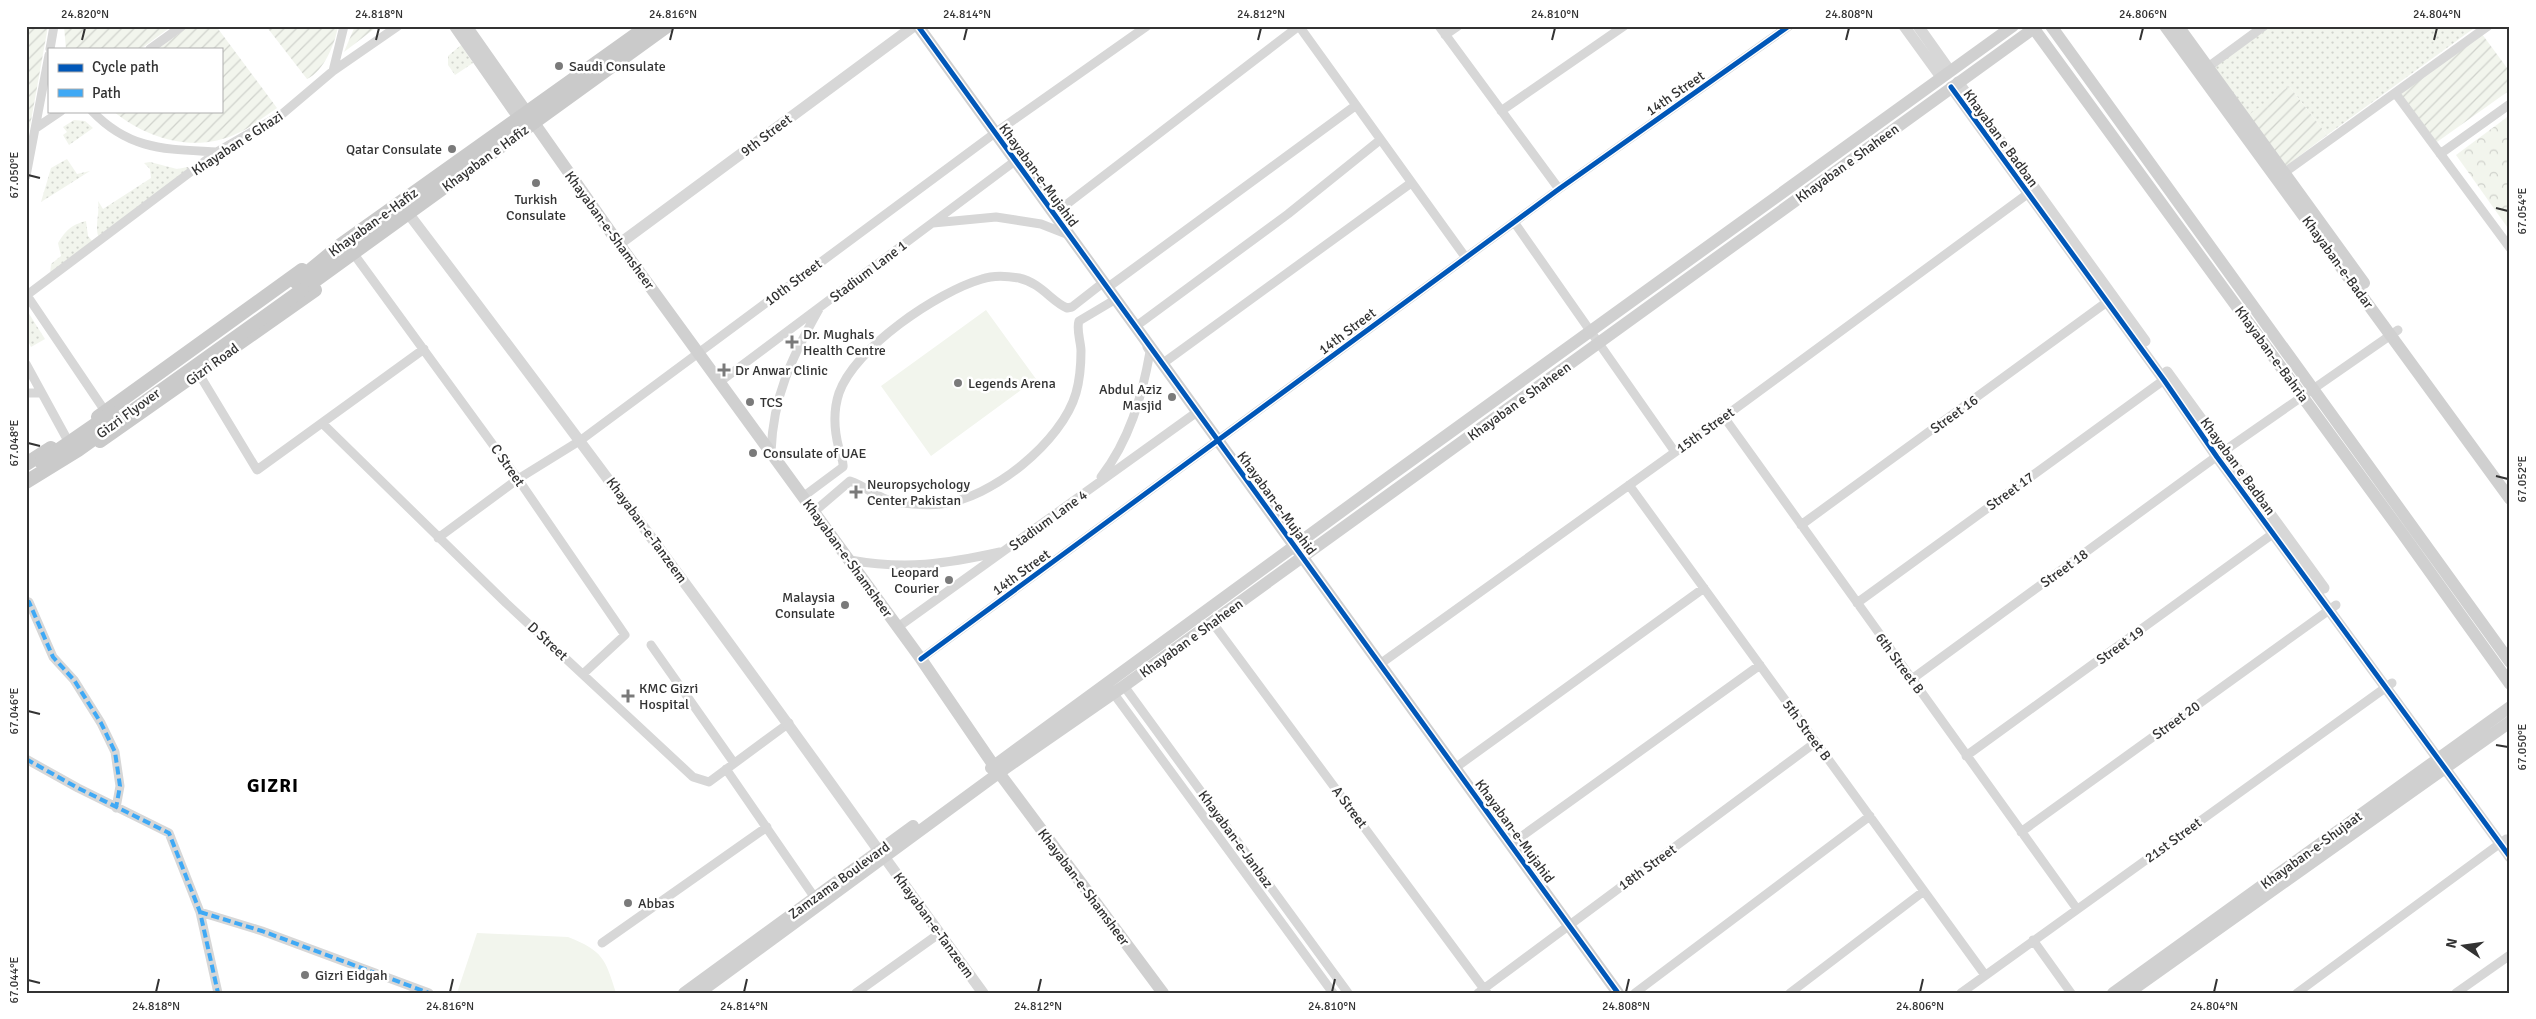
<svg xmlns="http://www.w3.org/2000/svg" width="2536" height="1019" font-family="Signika,sans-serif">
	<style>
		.grass { fill: url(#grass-dots) }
		.park { fill: url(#park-crowns) }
		.garden { fill: url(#garden-furrows) }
		.pitch { fill: #f2f5ed }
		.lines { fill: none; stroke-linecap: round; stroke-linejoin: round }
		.minor { stroke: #d7d7d7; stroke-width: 9 }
		.tertiary { stroke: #d7d7d7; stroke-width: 11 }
		.secondary { stroke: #d0d0d0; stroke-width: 12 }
		.primary { stroke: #cacaca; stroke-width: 14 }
		.primary-bridge { stroke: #cacaca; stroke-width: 14 }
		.quiet { stroke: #3fa9f5; stroke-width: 4; stroke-dasharray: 8 4; stroke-linecap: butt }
		.cycleway-casing { stroke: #fff; stroke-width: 8 }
		.cycleway { stroke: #0057b8; stroke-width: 5 }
		.ticks { fill: none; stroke: #333; stroke-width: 2 }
		.poi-dot { fill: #7a7a7a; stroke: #fff; stroke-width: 2 }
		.labels { text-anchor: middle; stroke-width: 5; stroke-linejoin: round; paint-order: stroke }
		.poi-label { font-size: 14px; fill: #333; stroke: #fff; text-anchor: start }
		.street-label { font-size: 14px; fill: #333; stroke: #fff }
		.district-label { font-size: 19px; font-weight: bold; letter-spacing: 1px; fill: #000; stroke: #fff }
		.neatline { fill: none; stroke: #333; stroke-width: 2 }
		.ticks-label { font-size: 12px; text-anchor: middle; fill: #333 }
	</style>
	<defs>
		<pattern id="grass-dots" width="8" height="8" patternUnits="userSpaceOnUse" patternTransform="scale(1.25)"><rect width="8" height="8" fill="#f2f5ed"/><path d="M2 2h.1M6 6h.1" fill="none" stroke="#d0d2cc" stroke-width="1.8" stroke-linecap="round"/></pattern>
		<pattern id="park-crowns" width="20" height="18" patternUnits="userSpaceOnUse" patternTransform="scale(1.25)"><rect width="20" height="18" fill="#f2f5ed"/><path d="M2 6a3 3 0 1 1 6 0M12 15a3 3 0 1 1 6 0" fill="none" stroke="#d0d2cc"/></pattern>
		<pattern id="garden-furrows" width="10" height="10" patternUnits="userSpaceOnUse" patternTransform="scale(1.25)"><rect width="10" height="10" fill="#f2f5ed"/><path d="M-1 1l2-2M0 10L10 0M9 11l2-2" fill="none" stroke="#d0d2cc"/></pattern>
	</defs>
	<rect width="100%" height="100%" fill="#fff"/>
	<path class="grass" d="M 2269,26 L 2477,26 L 2327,135 L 2289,86 L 2248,117 L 2212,68 Z
		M 461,45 L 473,63 L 455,75 L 448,65 L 448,56 Z
		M 74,120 L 85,121 L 93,128 L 69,145 L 63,135 L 67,132 L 63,127 Z
		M 67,159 L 77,174 L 90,171 L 41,202 L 51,168 Z
		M 150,162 L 177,169 L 188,167 L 189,170 L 99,238 C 94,227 100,214 98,201 L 103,209 L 151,178 L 150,169 L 144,163 Z
		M 86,221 L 88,236 L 93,242 L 50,274 L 51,264 L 61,256 L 58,243 C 66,230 71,225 86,221 Z
		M 26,309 L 45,339 L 31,347 L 26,337 Z"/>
	<path class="park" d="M 2510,115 L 2510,231 L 2456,155 Z"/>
	<path class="garden" d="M 26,26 L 48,26 L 29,132 L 26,131 Z
		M 64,26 L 172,26 L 141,49 L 66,49 Z
		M 189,26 L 216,26 L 277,108 C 264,117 251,127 238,133 C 196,154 147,139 113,111 L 221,111 L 221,49 L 158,49 Z
		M 266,26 L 338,26 C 335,44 324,71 307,79 Z
		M 355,26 L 378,26 L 344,52 Z
		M 2482,34 L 2510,72 L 2510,90 L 2437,142 L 2400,94 Z
		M 2289,86 L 2327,135 L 2285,167 L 2247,116 Z"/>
	<path class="pitch" d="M 986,310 L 1036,379 L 931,456 L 881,386 Z
		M 477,933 L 568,937 C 603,951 605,958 616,993 L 457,993 Z"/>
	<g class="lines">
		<path class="minor" d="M 1299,26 L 1466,258
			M 1439,26 L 1559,189
			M 1445,35 L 1458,26
			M 50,49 L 54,26
			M 150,49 L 182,26
			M 2204,70 L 2264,26
			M 333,71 L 344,26
			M 2396,94 L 2510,248
			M 92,111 C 130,151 167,149 217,152
			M 1501,111 L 1624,26
			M 36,128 L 61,111
			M 2440,154 L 2510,104
			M 2281,175 L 2488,26
			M 26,176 L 49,55
			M 1054,214 L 1299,26
			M 1514,222 L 1675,452
			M 933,223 L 996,217 L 1041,224 L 1069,235
			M 355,251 L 356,257 L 518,479 L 625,635 L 583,674
			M 1107,288 L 1355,106
			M 26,294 L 107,414
			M 27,295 L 217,152 L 281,115 L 333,71 L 398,26
			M 1135,327 L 1288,214 L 1380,140
			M 26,364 L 67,439
			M 1162,364 L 1411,183
			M 199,374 L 257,470 L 424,349
			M 721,381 L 1015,161
			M 26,393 L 41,393
			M 1724,417 L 2077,909
			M 322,423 L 506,603 L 693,777 L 709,782 L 789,723
			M 771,452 C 773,396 792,357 819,309
			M 1101,477 C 1129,441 1142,397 1150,352 L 1147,347
			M 1629,485 L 1985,975
			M 804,496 L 843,467 C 844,461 840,455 839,449 C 834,430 833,411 839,393 C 855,348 937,292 982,279 C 993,275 1008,276 1019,278 C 1041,283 1052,302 1067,308 L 1072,307 L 1104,282
			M 815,511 L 850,481 C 866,486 878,499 895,502 C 910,504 926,506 941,504 C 991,499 1062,442 1076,393 C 1080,379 1081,365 1081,351 C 1081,342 1076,330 1079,321 L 1116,299
			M 1801,525 L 2111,299
			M 438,538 L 518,479 L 581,440 L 995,133 L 1147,26
			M 850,560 C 905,570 946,564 1000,552
			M 26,601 L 29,602 L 53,657 L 74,680 L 101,723 L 115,752 L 120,786 L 116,808
			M 1857,603 L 2168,377
			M 1212,622 L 1487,993
			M 898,627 L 1197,412
			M 651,645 L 734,763
			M 921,659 L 1559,189 L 1789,26
			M 1380,664 L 1724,417 L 2033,190
			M 1912,679 L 2224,451 L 2398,330
			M 1124,686 L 1348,993
			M 1114,694 L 1333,993
			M 1966,756 L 2278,530
			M 26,759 L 78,788 L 169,833 L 200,912 L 218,993
			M 1455,768 L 1704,588
			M 726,769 L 815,898
			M 2021,832 L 2336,605
			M 1511,844 L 1760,665
			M 200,912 L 262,931 L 429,993
			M 2033,940 L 2071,993
			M 602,943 L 767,827
			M 856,993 L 940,933
			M 1478,993 L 1816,742
			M 1635,993 L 1870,816
			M 1790,993 L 1924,891
			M 1961,993 L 2392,683
			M 2297,993 L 2506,839
			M 2456,993 L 2510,955"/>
		<path class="tertiary" d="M 1904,26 L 1941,77
			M 1918,26 L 1950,71
			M 1958,82 L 2145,341
			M 1951,87 L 2164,380 L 2217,457 L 2510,857
			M 408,213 C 568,424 726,636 879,851
			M 619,244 L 914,26
			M 2167,372 L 2324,588
			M 885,858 L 983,993"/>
		<path class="secondary" d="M 455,26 L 524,125
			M 466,26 L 619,244 L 921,659 L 994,766 L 1163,993
			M 918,26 L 1618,993
			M 2032,26 L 2402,533 L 2510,684
			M 2051,26 L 2510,662
			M 2165,26 L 2510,499
			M 2178,26 L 2364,283
			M 991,768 L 1390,476 L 2013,26
			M 684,993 L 913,826
			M 699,993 L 1000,772 L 1124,686 L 2037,26
			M 2113,993 L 2510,707
			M 2128,993 L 2510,722"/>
		<path class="primary" d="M 296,282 L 342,244 L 648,26
			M 302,290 L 667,26
			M 98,417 L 302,270
			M 100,441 L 315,290
			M 26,464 L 51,448"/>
		<path class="primary-bridge" d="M 41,462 L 112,413
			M 26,482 L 78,450 L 302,290"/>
		<path class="quiet" d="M 26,601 L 29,602 L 53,657 L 74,680 L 101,723 L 115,752 L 120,786 L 116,808
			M 26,759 L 78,788 L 169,833 L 200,912 L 218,993
			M 200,912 L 262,931 L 429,993"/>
		<defs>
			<path id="cycleway" d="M 918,26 L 1618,993
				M 1951,87 L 2164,380 L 2217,457 L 2510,857
				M 921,659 L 1559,189 L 1789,26"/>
		</defs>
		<use href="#cycleway" class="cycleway-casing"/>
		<use href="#cycleway" class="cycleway"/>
	</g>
	<path class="ticks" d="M 82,40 L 85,28M 376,40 L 379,28M 670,40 L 673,28M 964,40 L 967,28M 1258,40 L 1261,28M 1552,40 L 1555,28M 1846,40 L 1849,28M 2140,40 L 2143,28M 2434,40 L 2437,28M 28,175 L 40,178M 2496,208 L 2508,211M 28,443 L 40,446M 2496,476 L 2508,479M 28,711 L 40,714M 2496,745 L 2508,747M 28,980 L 40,983M 156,992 L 159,979M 450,992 L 453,979M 744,992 L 747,979M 1038,992 L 1041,979M 1332,992 L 1335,979M 1626,992 L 1629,979M 1920,992 L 1923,979M 2214,992 L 2217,979"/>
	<g class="poi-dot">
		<circle cx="559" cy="66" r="5"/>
		<circle cx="452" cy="149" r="5"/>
		<circle cx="536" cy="183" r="5"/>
		<path d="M789.5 334.5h5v5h5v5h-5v5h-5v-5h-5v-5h5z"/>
		<path d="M721.5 362.5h5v5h5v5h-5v5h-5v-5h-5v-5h5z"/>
		<circle cx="958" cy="383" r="5"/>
		<circle cx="1172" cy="397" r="5"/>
		<circle cx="750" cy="402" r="5"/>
		<circle cx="753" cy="453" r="5"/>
		<path d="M853.5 484.5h5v5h5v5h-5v5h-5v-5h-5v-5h5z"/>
		<circle cx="949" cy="580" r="5"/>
		<circle cx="845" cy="605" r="5"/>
		<path d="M625.5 688.5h5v5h5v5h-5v5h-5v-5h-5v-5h5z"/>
		<circle cx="628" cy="903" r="5"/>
		<circle cx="305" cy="975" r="5"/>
	</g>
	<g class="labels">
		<g class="poi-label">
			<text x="569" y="71">Saudi Consulate</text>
			<text x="442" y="154" text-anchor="end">Qatar Consulate</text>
			<text x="536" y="204" text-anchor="middle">Turkish<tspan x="536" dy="16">Consulate</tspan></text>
			<text x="803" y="339">Dr. Mughals<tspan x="803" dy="16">Health Centre</tspan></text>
			<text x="735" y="375">Dr Anwar Clinic</text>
			<text x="968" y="388">Legends Arena</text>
			<text x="1162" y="394" text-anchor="end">Abdul Aziz<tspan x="1162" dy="16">Masjid</tspan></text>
			<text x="760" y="407">TCS</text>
			<text x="763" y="458">Consulate of UAE</text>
			<text x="867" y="489">Neuropsychology<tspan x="867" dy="16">Center Pakistan</tspan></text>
			<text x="939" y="577" text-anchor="end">Leopard<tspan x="939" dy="16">Courier</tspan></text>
			<text x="835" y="602" text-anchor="end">Malaysia<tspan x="835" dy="16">Consulate</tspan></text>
			<text x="639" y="693">KMC Gizri<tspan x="639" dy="16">Hospital</tspan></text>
			<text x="638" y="908">Abbas</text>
			<text x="315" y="980">Gizri Eidgah</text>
		</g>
		<g class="street-label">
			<text transform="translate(1675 93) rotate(-35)" y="5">14th Street</text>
			<text transform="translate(766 135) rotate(-37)" y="5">9th Street</text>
			<text transform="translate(2001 138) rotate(54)" y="5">Khayaban e Badban</text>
			<text transform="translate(237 143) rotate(-33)" y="5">Khayaban e Ghazi</text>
			<text transform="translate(485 158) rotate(-36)" y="5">Khayaban e Hafiz</text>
			<text transform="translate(1847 163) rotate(-36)" y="5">Khayaban e Shaheen</text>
			<text transform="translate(1039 175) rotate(54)" y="5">Khayaban-e-Mujahid</text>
			<text transform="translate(373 222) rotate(-36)" y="5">Khayaban-e-Hafiz</text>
			<text transform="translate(610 230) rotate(54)" y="5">Khayaban-e-Shamsheer</text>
			<text transform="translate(2338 262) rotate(54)" y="5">Khayaban-e-Badar</text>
			<text transform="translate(868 271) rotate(-37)" y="5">Stadium Lane 1</text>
			<text transform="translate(793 282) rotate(-37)" y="5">10th Street</text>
			<text transform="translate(1347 331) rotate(-37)" y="5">14th Street</text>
			<text transform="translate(2272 354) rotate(54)" y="5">Khayaban-e-Bahria</text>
			<text transform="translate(212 364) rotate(-36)" y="5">Gizri Road</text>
			<text transform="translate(1519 401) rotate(-36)" y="5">Khayaban e Shaheen</text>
			<text transform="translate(128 413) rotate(-36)" y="5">Gizri Flyover</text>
			<text transform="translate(1954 414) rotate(-36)" y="5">Street 16</text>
			<text transform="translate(1705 430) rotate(-36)" y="5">15th Street</text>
			<text transform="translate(508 465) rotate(55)" y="5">C Street</text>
			<text transform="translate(2238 466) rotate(54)" y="5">Khayaban e Badban</text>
			<text transform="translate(2010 491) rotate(-36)" y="5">Street 17</text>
			<text transform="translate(1277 503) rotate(54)" y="5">Khayaban-e-Mujahid</text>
			<text transform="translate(1048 520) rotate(-36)" y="5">Stadium Lane 4</text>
			<text transform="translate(647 530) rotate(54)" y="5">Khayaban-e-Tanzeem</text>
			<text transform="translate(848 558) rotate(54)" y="5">Khayaban-e-Shamsheer</text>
			<text transform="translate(2064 568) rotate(-36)" y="5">Street 18</text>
			<text transform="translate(1021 572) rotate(-36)" y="5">14th Street</text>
			<text transform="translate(1191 638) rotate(-36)" y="5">Khayaban e Shaheen</text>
			<text transform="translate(548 641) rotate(43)" y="5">D Street</text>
			<text transform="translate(2120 645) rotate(-36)" y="5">Street 19</text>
			<text transform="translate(1900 663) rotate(54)" y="5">6th Street B</text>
			<text transform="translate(2176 720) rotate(-36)" y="5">Street 20</text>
			<text transform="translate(1807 730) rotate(54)" y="5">5th Street B</text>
			<text transform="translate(1350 807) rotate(53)" y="5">A Street</text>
			<text transform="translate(1515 831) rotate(54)" y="5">Khayaban-e-Mujahid</text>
			<text transform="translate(1236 839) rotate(54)" y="5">Khayaban-e-Janbaz</text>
			<text transform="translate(2173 840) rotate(-36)" y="5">21st Street</text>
			<text transform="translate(2311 850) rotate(-36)" y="5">Khayaban-e-Shujaat</text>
			<text transform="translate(1647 867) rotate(-36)" y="5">18th Street</text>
			<text transform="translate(839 880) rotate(-36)" y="5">Zamzama Boulevard</text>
			<text transform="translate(1084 887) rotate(53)" y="5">Khayaban-e-Shamsheer</text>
			<text transform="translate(934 925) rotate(54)" y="5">Khayaban-e-Tanzeem</text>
		</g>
		<g class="district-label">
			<text x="273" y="792">GIZRI</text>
		</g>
	</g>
	<rect width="2536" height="1019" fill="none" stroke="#ffffff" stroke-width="55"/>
	<rect x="48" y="48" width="175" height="65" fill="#ffffff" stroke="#adadad"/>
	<rect x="58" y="64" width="25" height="8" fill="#0057b8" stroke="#adadad"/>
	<text x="92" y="72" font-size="15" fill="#333333">Cycle path</text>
	<rect x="58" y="89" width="25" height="8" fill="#3fa9f5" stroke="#adadad"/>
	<text x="92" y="98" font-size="15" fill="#333333">Path</text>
	<g transform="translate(2464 946) rotate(283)" stroke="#ffffff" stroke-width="4" paint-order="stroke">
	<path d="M0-4L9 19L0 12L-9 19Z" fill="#333333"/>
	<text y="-8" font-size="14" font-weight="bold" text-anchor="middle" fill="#333333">N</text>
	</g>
	<rect x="28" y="28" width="2480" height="964" class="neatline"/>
	<g class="ticks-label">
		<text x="85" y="18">24.820°N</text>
		<text x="379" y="18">24.818°N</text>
		<text x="673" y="18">24.816°N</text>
		<text x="967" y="18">24.814°N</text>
		<text x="1261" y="18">24.812°N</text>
		<text x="1555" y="18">24.810°N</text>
		<text x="1849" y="18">24.808°N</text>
		<text x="2143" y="18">24.806°N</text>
		<text x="2437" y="18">24.804°N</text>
		<text transform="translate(14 175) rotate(-90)" y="4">67.050°E</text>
		<text transform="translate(2522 211) rotate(-90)" y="4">67.054°E</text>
		<text transform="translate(14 443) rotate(-90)" y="4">67.048°E</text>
		<text transform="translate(2522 479) rotate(-90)" y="4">67.052°E</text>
		<text transform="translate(14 711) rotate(-90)" y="4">67.046°E</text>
		<text transform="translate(2522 747) rotate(-90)" y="4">67.050°E</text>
		<text transform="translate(14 980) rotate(-90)" y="4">67.044°E</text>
		<text x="156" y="1010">24.818°N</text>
		<text x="450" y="1010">24.816°N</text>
		<text x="744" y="1010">24.814°N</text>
		<text x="1038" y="1010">24.812°N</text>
		<text x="1332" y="1010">24.810°N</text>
		<text x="1626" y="1010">24.808°N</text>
		<text x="1920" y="1010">24.806°N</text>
		<text x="2214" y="1010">24.804°N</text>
	</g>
</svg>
